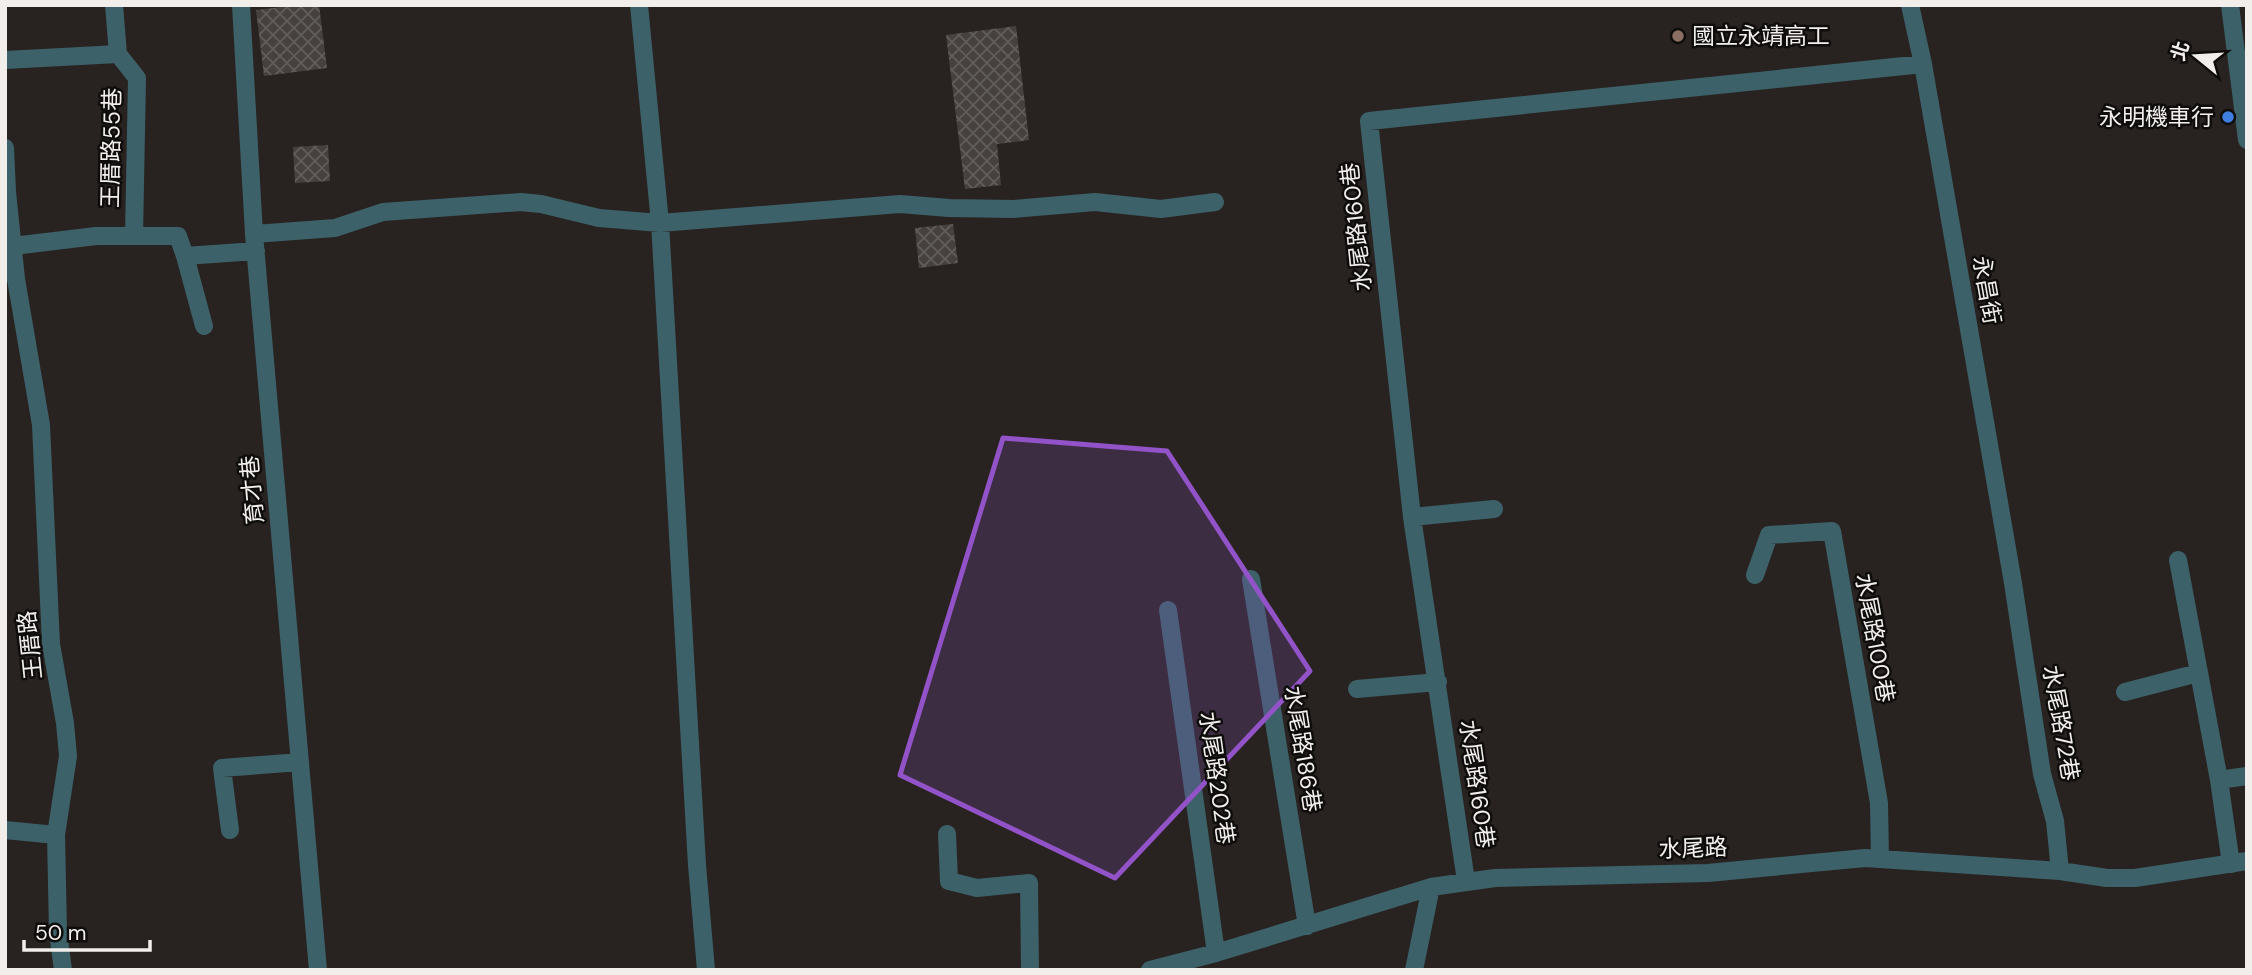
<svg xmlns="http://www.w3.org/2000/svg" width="2252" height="975" font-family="'DM Sans','Noto Sans TC',sans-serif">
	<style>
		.building { fill: url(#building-cross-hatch) }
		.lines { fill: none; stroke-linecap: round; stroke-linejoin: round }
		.minor { stroke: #3d6169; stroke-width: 18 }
		.marked { fill: #9353c8; fill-opacity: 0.2; stroke: #9353c8; stroke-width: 5; stroke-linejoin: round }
		.education-dot { fill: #8d6e63; stroke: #0f0d0c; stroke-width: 2.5 }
		.shop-dot { fill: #3f7fe0; stroke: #0f0d0c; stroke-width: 2.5 }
		.labels { text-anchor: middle; stroke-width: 5; stroke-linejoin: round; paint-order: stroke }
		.poi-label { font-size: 23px; fill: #f1eeec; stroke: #0f0d0c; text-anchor: start }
		.street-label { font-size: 23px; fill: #f1eeec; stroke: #0f0d0c }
	</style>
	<defs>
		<pattern id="building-cross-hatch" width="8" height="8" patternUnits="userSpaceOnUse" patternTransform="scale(1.75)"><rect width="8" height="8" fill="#46413f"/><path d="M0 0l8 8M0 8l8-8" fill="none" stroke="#615d5b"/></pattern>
	</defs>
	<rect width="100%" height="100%" fill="#282321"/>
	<path class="building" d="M 280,5 L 319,5 L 327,68 L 264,76 L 256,10 L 281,7 Z
		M 1016,26 L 1029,140 L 997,144 L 1001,185 L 965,189 L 946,35 Z
		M 328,145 L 330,181 L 295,183 L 293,147 Z
		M 953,224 L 958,263 L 919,268 L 915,228 Z"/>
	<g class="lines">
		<path class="minor" d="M 114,5 L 118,54
			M 241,5 L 254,234 L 318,970
			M 639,5 L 660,223 L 697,865 L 706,970
			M 1910,5 L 1923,64 L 2013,583 L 2042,774 L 2055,821 L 2060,871
			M 2230,5 L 2247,140
			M 118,54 L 137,78 L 134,236
			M 5,60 L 118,54
			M 5,148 L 7,192 L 16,279 L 41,425 L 51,644 L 65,723 L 68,756 L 56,835 L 58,932 L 63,970
			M 254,234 L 335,228 L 383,212 L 521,202 L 541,204 L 599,218 L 660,223 L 900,204 L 949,208 L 1014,209 L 1095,202 L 1161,209 L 1215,202
			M 13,246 L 96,236 L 178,236 L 185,256 L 256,251
			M 185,256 L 204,326
			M 1412,517 L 1494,509
			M 2178,560 L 2219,780 L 2231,864
			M 1755,575 L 1769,535 L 1832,531 L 1879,803 L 1880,859
			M 1251,579 L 1307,926
			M 1168,610 L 1216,953
			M 1357,689 L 1438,682
			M 2125,692 L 2198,673
			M 2219,780 L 2247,776
			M 5,830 L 56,835
			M 230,830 L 222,768 L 300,762
			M 947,834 L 949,881 L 977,888 L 1029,883 L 1030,970
			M 1466,881 L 1412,517 L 1369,121 L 1923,64
			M 1150,970 L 1216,953 L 1431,887 L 1495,878 L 1708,873 L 1865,858 L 2060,871 L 2107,878 L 2135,878 L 2247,861
			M 1414,970 L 1431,887"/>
	</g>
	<path class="marked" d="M 1003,438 L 1167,451 L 1310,671 L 1115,878 L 900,775 Z"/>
	<circle class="education-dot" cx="1678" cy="36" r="7"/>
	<circle class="shop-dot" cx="2228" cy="117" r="7"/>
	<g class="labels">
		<g class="poi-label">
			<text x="1692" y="44">國立永靖高工</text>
			<text x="2214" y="125" text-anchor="end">永明機車行</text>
		</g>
		<g class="street-label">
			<text transform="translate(111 148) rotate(-89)" y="8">王厝路55巷</text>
			<text transform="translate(1356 227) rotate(-96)" y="8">水尾路160巷</text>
			<text transform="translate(1987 290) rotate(80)" y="8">永昌街</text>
			<text transform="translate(252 490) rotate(-95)" y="8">育才巷</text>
			<text transform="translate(1875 638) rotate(80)" y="8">水尾路100巷</text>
			<text transform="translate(30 645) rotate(-96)" y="8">王厝路</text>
			<text transform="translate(2061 723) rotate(80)" y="8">水尾路72巷</text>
			<text transform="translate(1303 749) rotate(81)" y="8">水尾路186巷</text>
			<text transform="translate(1217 778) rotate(82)" y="8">水尾路202巷</text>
			<text transform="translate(1477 784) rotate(82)" y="8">水尾路160巷</text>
			<text transform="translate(1693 848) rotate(-2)" y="8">水尾路</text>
		</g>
	</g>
	<rect width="2252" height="975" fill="none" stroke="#f1eeec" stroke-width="14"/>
	<g transform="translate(2196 56) rotate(288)" stroke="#0f0d0c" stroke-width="5" paint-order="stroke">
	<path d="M0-5L12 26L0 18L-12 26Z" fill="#f1eeec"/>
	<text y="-10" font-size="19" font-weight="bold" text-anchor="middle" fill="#f1eeec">北</text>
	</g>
	<path d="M24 940v10h126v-10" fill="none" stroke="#f1eeec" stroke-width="3.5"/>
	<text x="35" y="940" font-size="21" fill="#f1eeec" stroke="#0f0d0c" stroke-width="5" paint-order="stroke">50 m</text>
</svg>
